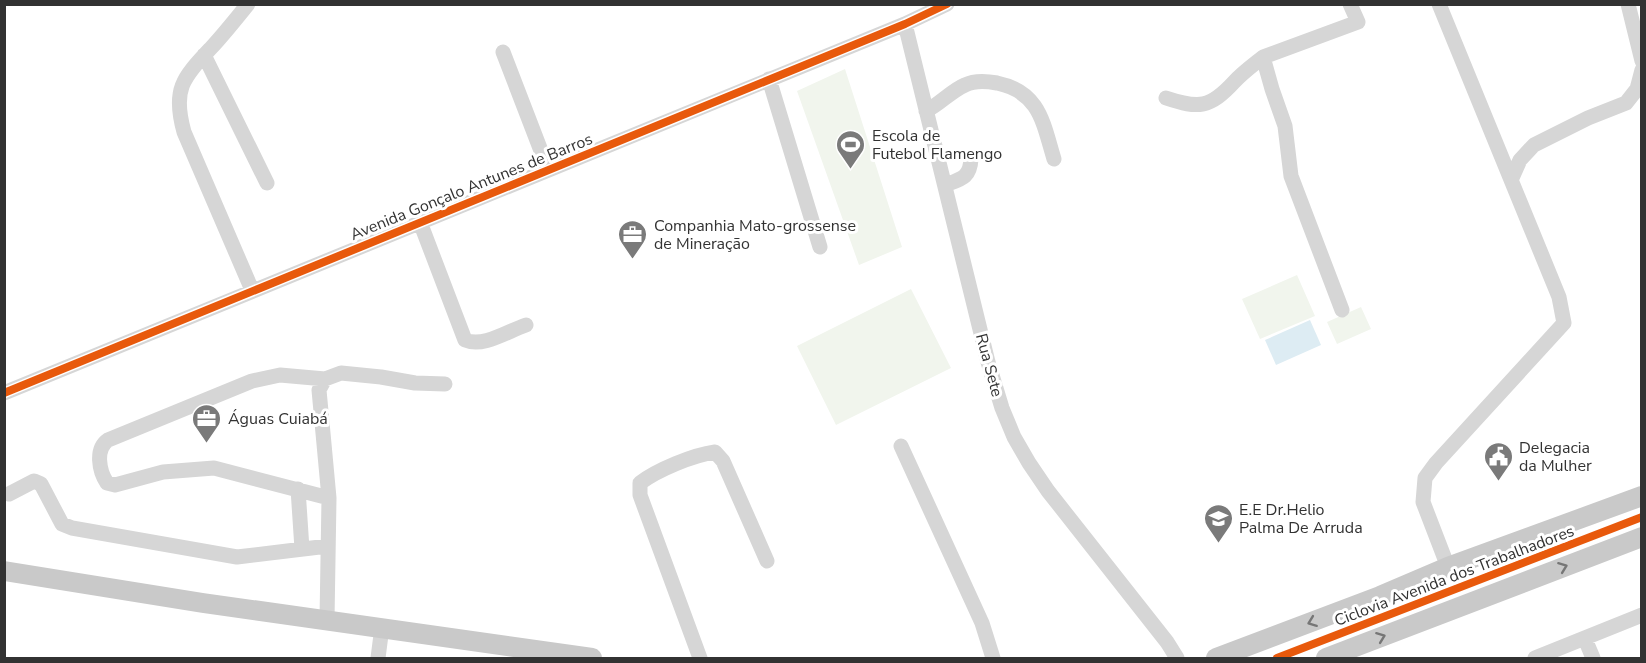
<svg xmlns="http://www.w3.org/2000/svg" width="1646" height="663" font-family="'Nunito Sans',sans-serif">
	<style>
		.green { fill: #f1f5ed }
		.water { fill: #ddecf3 }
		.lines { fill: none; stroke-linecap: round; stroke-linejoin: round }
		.minor { stroke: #d6d6d6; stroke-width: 15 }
		.major { stroke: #c9c9c9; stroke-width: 20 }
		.cycleway-casing { stroke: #fff; stroke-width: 11 }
		.cycleway { stroke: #e8590c; stroke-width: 8 }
		.oneway { stroke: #767676 }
		.labels { text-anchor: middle; stroke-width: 6; stroke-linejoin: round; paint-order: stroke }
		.poi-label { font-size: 16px; fill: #323232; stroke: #fff; text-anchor: start }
		.street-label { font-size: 16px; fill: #323232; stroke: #fff }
	</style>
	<rect width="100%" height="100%" fill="#fff"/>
	<path class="green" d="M 845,69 L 902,247 L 859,265 L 797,91 Z
		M 1297,275 L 1315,316 L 1260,339 L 1242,299 Z
		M 911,289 L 951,368 L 836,425 L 797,346 Z
		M 1361,307 L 1371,329 L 1337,344 L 1327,322 Z"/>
	<path class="water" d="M 1310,320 L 1321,345 L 1276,365 L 1265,340 Z"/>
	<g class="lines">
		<path class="minor" d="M 248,4 C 236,19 224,34 211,48 C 183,78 172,89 184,132 L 252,290
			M 1439,4 L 1559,297 L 1564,323 L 1436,463 L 1425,478 L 1423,502 L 1448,567
			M 1628,4 L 1642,61
			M 905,24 L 988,362 L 1002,408 L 1014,437 L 1029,463 L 1048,491 L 1167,642 L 1177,658
			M 503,52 L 548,169
			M 204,55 L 267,183
			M 769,79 L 820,247
			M 1166,98 C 1199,109 1210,108 1234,82 C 1242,73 1253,65 1263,57
			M 926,111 C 940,104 951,91 965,85 C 975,80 986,81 997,83 C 1040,92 1043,123 1054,159
			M 1512,178 L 1520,160 L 1534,145 L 1588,118 L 1626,103 L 1637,89 L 1642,70
			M 945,185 C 961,179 970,178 971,159
			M 420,222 L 465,340 C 483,348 508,331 526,325
			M 1342,310 L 1291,176 L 1285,126 L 1272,89 L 1263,57 L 1358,22 L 1350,4
			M 325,379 L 280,375 L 252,381 L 108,440 C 95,449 99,471 107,483 L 115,485 L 163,472 L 214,468 L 329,498
			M 4,393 L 905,24 L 947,4
			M 901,446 L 982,623 L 993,658
			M 298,489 L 302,549
			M 9,494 L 34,481 L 41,484 L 62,524 L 72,528 L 237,557 L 328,546
			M 327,620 L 329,498 L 319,390 L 325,379 L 341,373 L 381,377 L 415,383 L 445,384
			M 1585,639 L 1593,658
			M 378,658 L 382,627
			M 700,658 L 640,495 L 640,483 C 657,470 693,455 715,452 L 723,461 L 767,561
			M 1535,658 L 1642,615"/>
		<path class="major" d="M 4,571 L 203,603 L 592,658
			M 1216,658 L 1380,596 L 1448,567 L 1642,496
			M 1326,658 L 1642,537"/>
		<defs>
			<path id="cycleway" d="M 4,393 L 905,24 L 947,4
				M 1277,658 L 1642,517"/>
		</defs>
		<use href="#cycleway" class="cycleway-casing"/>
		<use href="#cycleway" class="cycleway"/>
	</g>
	<defs><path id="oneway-chevron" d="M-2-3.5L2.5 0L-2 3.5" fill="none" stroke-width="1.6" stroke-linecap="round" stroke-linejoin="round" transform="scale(1.5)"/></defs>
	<g class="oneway">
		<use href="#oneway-chevron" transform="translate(1563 567) rotate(-21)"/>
		<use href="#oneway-chevron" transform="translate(1312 622) rotate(159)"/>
		<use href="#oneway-chevron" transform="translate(1381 637) rotate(-21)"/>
	</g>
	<defs>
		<symbol id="stadium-pin" viewBox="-11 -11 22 30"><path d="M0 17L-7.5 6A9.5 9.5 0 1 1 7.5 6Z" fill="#7a7a7a" stroke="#fff"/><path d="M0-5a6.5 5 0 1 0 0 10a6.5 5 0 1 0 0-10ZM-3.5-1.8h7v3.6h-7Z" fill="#fff"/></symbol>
		<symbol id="office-pin" viewBox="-11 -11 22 30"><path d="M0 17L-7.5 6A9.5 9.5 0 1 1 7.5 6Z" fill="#7a7a7a" stroke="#fff"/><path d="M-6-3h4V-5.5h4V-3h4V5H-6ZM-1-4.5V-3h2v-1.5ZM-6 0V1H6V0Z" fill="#fff"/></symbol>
		<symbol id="civic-pin" viewBox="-11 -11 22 30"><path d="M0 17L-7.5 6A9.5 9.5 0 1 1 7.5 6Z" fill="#7a7a7a" stroke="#fff"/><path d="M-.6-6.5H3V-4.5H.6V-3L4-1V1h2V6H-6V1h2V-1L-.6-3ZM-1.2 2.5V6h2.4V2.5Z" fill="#fff"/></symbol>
		<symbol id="school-pin" viewBox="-11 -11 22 30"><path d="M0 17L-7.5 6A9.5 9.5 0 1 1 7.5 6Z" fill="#7a7a7a" stroke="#fff"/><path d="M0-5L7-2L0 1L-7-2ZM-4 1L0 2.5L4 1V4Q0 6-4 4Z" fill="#fff"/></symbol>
	</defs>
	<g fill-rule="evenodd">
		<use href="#stadium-pin" x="834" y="128" width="33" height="45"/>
		<use href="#office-pin" x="616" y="218" width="33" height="45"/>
		<use href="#office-pin" x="190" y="402" width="33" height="45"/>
		<use href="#civic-pin" x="1482" y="440" width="33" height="45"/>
		<use href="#school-pin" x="1202" y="502" width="33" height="45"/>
	</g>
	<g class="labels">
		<g class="poi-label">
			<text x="872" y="141">Escola de<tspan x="872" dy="18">Futebol Flamengo</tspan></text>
			<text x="654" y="231">Companhia Mato-grossense<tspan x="654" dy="18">de Mineração</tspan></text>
			<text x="228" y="424">Águas Cuiabá</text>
			<text x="1519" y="453">Delegacia<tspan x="1519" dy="18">da Mulher</tspan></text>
			<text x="1239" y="515">E.E Dr.Helio<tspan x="1239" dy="18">Palma De Arruda</tspan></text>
		</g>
		<g class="street-label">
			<text transform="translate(471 186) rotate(-22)" y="6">Avenida Gonçalo Antunes de Barros</text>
			<text transform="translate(990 365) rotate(75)" y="6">Rua Sete</text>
			<text transform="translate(1454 575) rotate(-21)" y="6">Ciclovia Avenida dos Trabalhadores</text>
		</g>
	</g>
	<rect width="1646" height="663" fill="none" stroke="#323232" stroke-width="12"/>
</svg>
